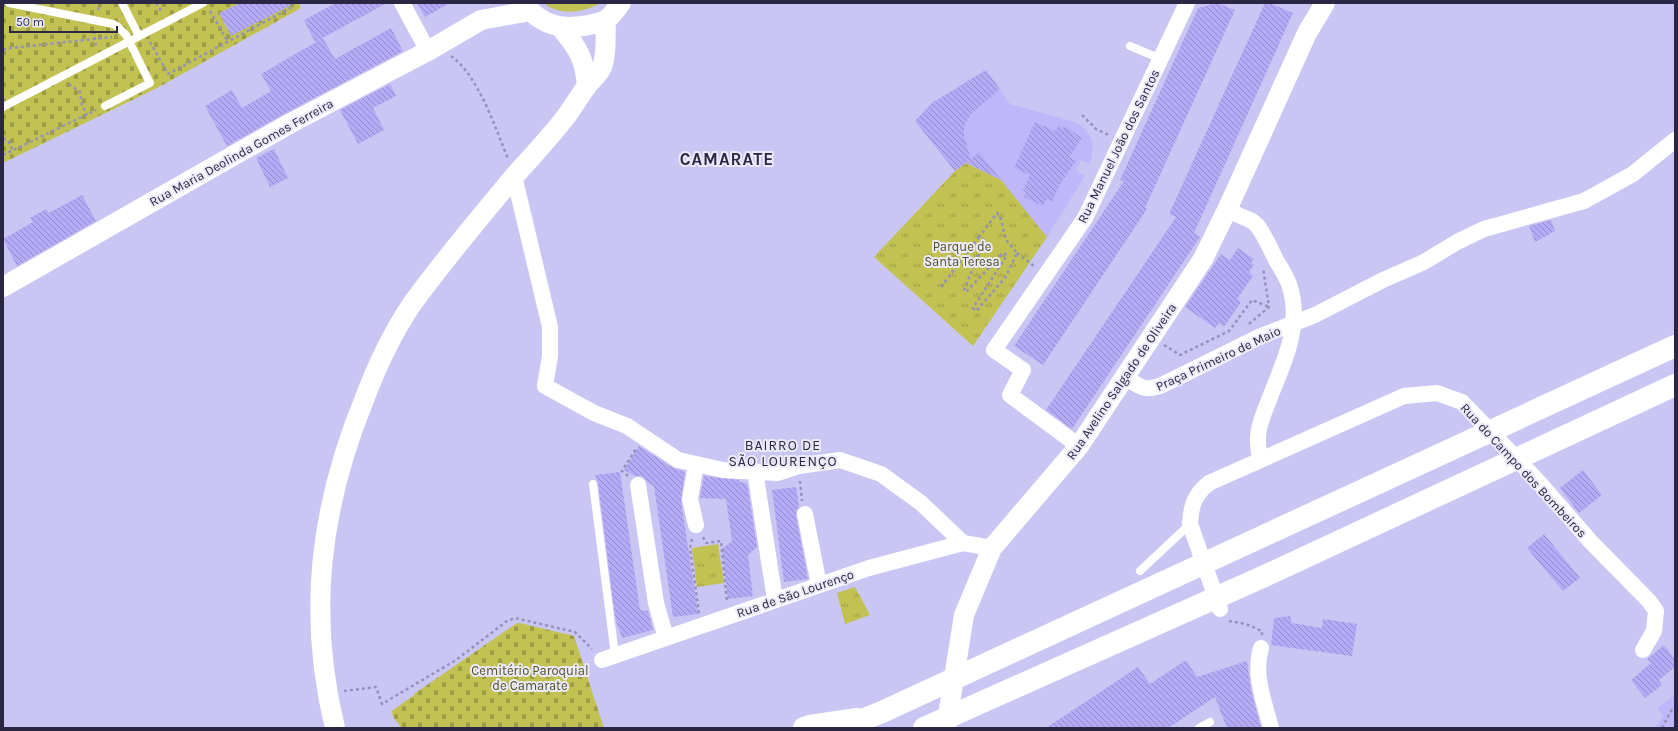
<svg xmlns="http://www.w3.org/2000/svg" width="1678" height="731" font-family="Karla,sans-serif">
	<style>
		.built { fill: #bfb7fa }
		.grass { fill: #c1c252 }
		.cemetery { fill: url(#cemetery-stones) }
		.park { fill: url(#park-tufts) }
		.building { fill: url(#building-back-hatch) }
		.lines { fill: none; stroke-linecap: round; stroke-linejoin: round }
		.path { stroke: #9591ba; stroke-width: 2.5; stroke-dasharray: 3 3; stroke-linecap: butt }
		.service { stroke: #fff; stroke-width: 8 }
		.minor { stroke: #fff; stroke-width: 16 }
		.tertiary { stroke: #fff; stroke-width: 20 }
		.trunk { stroke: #fff; stroke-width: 22 }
		.labels { text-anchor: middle; stroke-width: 4; stroke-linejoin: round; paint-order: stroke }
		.street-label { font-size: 13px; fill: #2b2644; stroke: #eceafa }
		.park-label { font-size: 13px; fill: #505020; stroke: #eceafa }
		.neighbourhood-label { font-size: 14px; letter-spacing: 1px; fill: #2b2644; stroke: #eceafa }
		.district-label { font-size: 17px; font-weight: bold; letter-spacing: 1px; fill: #2b2644; stroke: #eceafa }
	</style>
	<defs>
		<pattern id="cemetery-stones" width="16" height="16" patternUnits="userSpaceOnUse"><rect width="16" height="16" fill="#c1c252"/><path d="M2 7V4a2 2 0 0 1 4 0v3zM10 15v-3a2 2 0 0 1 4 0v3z" fill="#9d9d46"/></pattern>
		<pattern id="park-tufts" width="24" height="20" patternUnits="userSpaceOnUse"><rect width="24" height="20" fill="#c1c252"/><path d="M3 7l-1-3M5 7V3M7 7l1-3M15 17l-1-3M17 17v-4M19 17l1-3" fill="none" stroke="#9d9d46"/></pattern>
		<pattern id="building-back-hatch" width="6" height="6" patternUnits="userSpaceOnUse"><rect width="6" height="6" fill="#b4aaf5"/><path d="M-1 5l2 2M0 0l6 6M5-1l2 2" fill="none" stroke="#938ac8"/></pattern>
	</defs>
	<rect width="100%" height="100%" fill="#cac6f4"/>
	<path class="built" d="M 986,70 L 1010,104 L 1072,121 L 1083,127 L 1091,138 L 1093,147 L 1090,164 L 1081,160 L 1076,171 L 1085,176 L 1047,237 L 1001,180 L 967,163 L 955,171 L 915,121 L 932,103 Z
		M 1675,695 L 1675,728 L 1655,728 L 1663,716 L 1657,708 Z"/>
	<path class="grass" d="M 544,3 L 600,3 C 584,13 559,16 544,3 Z"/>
	<path class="cemetery" d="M 3,3 L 299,3 L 301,8 L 159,87 L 3,163 Z
		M 517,623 L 520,623 L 574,636 L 604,728 L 402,728 L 393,717 L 392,711 L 414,695 L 414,694 Z"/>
	<path class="park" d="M 966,163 L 1001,180 L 1047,237 L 973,346 L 874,257 L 955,171 Z
		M 718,544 L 724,583 L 697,587 L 692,548 Z
		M 855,587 L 870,615 L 845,624 L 837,593 Z"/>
	<path class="building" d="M 240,3 L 295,3 L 231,36 L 219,13 Z
		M 336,3 L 387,3 L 315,42 L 304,20 Z
		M 417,3 L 450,3 L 425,17 Z
		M 1217,3 L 1235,10 L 1145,208 L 1147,209 L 1043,365 L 1014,346 L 1124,181 L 1120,180 L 1198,8 Z
		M 1265,3 L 1270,3 L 1293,13 L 1194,233 L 1200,237 L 1072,429 L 1046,410 L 1176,217 L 1169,214 Z
		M 391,28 L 403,51 L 284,114 L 227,146 L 205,106 L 232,90 L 242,108 L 271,91 L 261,74 L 323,38 L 335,59 Z
		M 986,70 L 1000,89 L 973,112 L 967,120 L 964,127 L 964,136 L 971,159 L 955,171 L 915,121 L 932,103 Z
		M 390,84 L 396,96 L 373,108 L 384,130 L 358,144 L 340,110 Z
		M 1035,122 L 1055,131 L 1059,125 L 1063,128 L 1065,126 L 1082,138 L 1069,157 L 1076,161 L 1060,184 L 1052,202 L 1047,199 L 1043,206 L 1024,197 L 1026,192 L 1023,190 L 1030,175 L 1014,168 Z
		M 274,149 L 288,178 L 270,187 L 256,158 Z
		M 979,152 L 1001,180 L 967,163 Z
		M 82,195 L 96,221 L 17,266 L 3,239 L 33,222 L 30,218 L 46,209 L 49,213 Z
		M 1551,220 L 1555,231 L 1535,242 L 1529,226 Z
		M 1238,248 L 1254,259 L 1251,263 L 1254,265 L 1249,272 L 1253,276 L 1237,299 L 1241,302 L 1224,327 L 1219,323 L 1215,328 L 1185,307 L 1221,254 L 1230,260 Z
		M 639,446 L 673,468 L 685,472 L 681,501 L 698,614 L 673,617 L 654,486 L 647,482 L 642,476 L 635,476 L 624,470 Z
		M 1583,470 L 1602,495 L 1579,513 L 1560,488 Z
		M 620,472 L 640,610 L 648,611 L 653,630 L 622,638 L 619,629 L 618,629 L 615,616 L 598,483 L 595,475 Z
		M 704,476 L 739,480 L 739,482 L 747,483 L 757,547 L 748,555 L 753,596 L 728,599 L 722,549 L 732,541 L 726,499 L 700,498 Z
		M 796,487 L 799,507 L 796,511 L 796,516 L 808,579 L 784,582 L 772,490 Z
		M 1544,534 L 1580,578 L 1563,591 L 1527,548 Z
		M 1290,616 L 1292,623 L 1322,628 L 1323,619 L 1357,624 L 1352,656 L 1271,645 L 1274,618 Z
		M 1664,645 L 1675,659 L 1675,667 L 1659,680 L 1662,685 L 1645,698 L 1631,680 L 1651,663 L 1647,659 Z
		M 1186,660 L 1197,677 L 1247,661 L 1251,690 L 1261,728 L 1227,728 L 1215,697 L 1168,728 L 1046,728 L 1138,667 L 1150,684 Z"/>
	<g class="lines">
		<path class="path" d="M 156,3 L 162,12
			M 98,10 L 100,3
			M 210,11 L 228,42
			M 94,31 L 96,48
			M 150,42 L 168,74 L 292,7 L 290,3
			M 3,49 L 112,37
			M 451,56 C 478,75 496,129 508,159
			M 69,84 L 80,92 L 82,105 L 87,115
			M 1082,115 L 1096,129 L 1109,135
			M 3,138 L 9,142 L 13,151
			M 3,155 L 96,110
			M 1017,253 L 1034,266
			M 941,287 L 979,237 L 984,240 L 964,290 L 966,292 L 1003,253 L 1007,255 L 973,308 L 976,311 L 1005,278 L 1017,253 L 1006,240 L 1000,216 L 997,213 L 979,237
			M 1249,324 L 1269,307 L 1263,268
			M 1164,345 L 1180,355 L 1229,331 L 1252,300 L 1269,307
			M 628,476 L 622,471 L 636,449
			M 800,481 L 802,501
			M 703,537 L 706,543 L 721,541 L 727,602
			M 692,539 L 690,548 L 699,613
			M 1229,621 L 1246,624 L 1262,631 L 1262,635
			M 344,691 L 376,687 L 382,704 L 456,660 L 507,621 L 515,618 L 575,632 L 592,649
			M 1662,728 L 1671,711 L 1675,707"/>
		<path class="service" d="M 9,3 L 113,24 L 118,27 L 126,35 L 150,83 L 105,106
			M 122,3 L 139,36
			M 1130,46 L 1161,59
			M 3,107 L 203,3
			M 593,484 L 615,655
			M 1140,571 L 1190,524
			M 1199,728 L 1210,722"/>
		<path class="minor" d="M 402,3 L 428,51
			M 514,176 L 550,327 L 550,356 L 545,386 L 594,413 L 627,426 L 678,460 L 723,470 L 778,473 L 799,466 L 840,460 L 881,474 L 921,503 L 963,543
			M 1227,210 L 1252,221 L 1257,225 C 1265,236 1270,248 1276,260 C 1281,268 1286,276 1289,284 C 1302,322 1286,358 1272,392 C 1262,419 1254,430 1260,459
			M 1125,377 C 1140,387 1144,392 1162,385 L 1261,336 L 1315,315 L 1383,280 L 1424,262 L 1457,242 L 1484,229 L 1584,201 L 1633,174 L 1675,140
			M 1079,446 L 1010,395 L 1023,370 L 994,350 L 1085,218 L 1187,3
			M 755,471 L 775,600
			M 638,485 L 656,603 L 666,638
			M 805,514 L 819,585
			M 696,525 L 690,499 L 696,464
			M 1220,609 L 1190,524 C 1191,506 1194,495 1209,483 L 1404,396 L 1437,393 L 1462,402 L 1536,479 L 1591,542 L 1649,601 L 1656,611 L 1654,631 L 1643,650
			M 1261,648 C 1253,675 1264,701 1271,728
			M 602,660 L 869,568 L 963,543 L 992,548"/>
		<path class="tertiary" d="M 524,3 C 541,27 566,31 593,24 C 597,23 603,22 607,19 C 613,15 617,8 621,3
			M 560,27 C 577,46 585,59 587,86
			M 3,287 L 289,124 L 428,51 L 481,20 L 530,11
			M 335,728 C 307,614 320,508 364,400 C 376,368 393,332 412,304 C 443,261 478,220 512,179 C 529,159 548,140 564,119 C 573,108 579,96 587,86 C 592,79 601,73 603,64 C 607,50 605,34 606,20
			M 946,728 L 964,615 L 992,548 L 1079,446 L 1203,259 L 1227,210 L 1307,33 L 1325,3"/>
		<path class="trunk" d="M 804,728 L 810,726 L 857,719
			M 842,728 L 882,712 L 1675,346
			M 924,728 L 1269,574 L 1675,385"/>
	</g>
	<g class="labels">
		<g class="street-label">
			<text transform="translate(1118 146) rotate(-64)" y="5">Rua Manuel João dos Santos</text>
			<text transform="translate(241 152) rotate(-29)" y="5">Rua Maria Deolinda Gomes Ferreira</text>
			<text transform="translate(1218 358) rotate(-25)" y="5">Praça Primeiro de Maio</text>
			<text transform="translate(1121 381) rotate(-56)" y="5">Rua Avelino Salgado de Oliveira</text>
			<text transform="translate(1524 470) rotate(47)" y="5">Rua do Campo dos Bombeiros</text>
			<text transform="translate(795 593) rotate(-19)" y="5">Rua de São Lourenço</text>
		</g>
		<g class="park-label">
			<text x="962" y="251">Parque de<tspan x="962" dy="15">Santa Teresa</tspan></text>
			<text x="530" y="675">Cemitério Paroquial<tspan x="530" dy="15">de Camarate</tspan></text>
		</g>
		<g class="neighbourhood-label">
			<text x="783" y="450">BAIRRO DE<tspan x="783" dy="16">SÃO LOURENÇO</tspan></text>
		</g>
		<g class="district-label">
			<text x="727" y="165">CAMARATE</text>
		</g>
	</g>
	<rect width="1678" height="731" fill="none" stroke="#2b2644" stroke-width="8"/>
	<path d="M10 26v6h107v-6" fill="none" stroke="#2b2644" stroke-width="2"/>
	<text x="16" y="26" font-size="12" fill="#2b2644" stroke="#eceafa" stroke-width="3" paint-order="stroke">50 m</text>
</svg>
